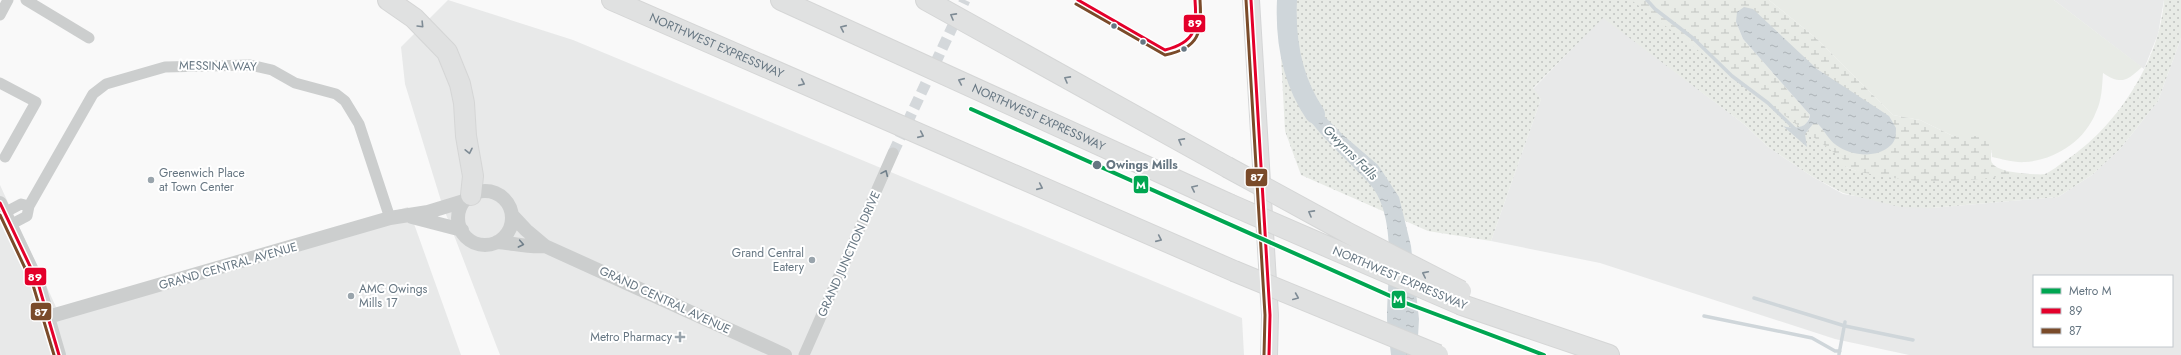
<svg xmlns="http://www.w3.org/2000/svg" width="2181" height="355" font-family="Jost,sans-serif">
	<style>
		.built { fill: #e8e9e9; fill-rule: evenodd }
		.green { fill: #e8ebe6 }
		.wetland { fill: url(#wetland-marsh) }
		.park { fill: url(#park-dots) }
		.water { fill: url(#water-ripples) }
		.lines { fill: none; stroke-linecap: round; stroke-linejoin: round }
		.stream { stroke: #cfd6da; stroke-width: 3.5 }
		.river { stroke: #cfd6da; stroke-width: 20 }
		.minor-tunnel { stroke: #d4d8db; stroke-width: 11; stroke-dasharray: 11 5.5; stroke-linecap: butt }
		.secondary-casing { stroke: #d5d6d7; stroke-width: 18 }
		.motorway-casing { stroke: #d5d6d6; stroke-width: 22 }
		.minor { stroke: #cccece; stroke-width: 11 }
		.tertiary { stroke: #cccece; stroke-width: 14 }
		.secondary { stroke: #e0e1e1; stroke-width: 16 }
		.motorway { stroke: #e0e1e1; stroke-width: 20 }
		.motorway-bridge-casing { stroke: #d5d6d6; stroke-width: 22; stroke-linecap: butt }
		.motorway-bridge { stroke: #e0e1e1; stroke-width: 20 }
		.bus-1-casing { stroke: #fff; stroke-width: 6 }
		.bus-2-casing { stroke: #fff; stroke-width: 6 }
		.bus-1 { stroke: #e4002b; stroke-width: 3 }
		.bus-2 { stroke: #7a4b2a; stroke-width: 3 }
		.metro-1-casing { stroke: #fff; stroke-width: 7 }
		.metro-1 { stroke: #00a651; stroke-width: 4 }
		.oneway { stroke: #7e8b95 }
		.oneway2 { stroke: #707f8a }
		.bus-dot { fill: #667682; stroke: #fff; stroke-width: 1.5 }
		.poi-dot { fill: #99a4ac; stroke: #fff; stroke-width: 1.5 }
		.labels { text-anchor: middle; stroke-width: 4; stroke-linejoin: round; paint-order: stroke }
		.street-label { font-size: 12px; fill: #667682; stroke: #fff }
		.stop-label { font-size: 12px; font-weight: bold; fill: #667682; stroke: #fff; text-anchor: start }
		.poi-label { font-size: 12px; fill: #667682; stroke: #fff; text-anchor: start }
		.water-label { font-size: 13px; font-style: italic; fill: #60747c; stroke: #fff }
		.line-badge { stroke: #fff; stroke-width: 1.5 }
		.badge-label { font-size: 11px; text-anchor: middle; font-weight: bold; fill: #fff }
	</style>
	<defs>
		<pattern id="wetland-marsh" width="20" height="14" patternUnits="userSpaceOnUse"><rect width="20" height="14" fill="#e8ebe6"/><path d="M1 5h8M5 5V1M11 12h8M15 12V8" fill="none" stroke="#c0c3c0"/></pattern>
		<pattern id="park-dots" width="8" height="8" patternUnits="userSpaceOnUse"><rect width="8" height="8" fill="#e8ebe6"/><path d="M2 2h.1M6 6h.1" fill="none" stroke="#c0c3c0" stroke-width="1.8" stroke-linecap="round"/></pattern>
		<pattern id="water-ripples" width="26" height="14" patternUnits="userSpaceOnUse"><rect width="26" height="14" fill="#cfd6da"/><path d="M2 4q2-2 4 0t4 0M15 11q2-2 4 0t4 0" fill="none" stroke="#acb2b6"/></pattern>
	</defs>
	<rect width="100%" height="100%" fill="#f9f9f9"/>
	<path class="built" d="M 448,0 L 573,40 L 1242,318 L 1244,355 L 500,355 L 442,204 L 405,84 L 401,47 Z
		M 2054,0 L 2164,0 L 2158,34 L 2144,69 Z
		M 1603,17 L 1745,125 L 1768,147 L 1813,177 L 1843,194 L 1931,208 L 2058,197 L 2092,175 L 2120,149 L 2158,101 L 2181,38 L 2181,355 L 1909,355 L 1835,339 L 1600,263 L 1491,241 L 1541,99 L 1533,89 ZM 2034,276 L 2172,276 L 2172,346 L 2034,346 Z
		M 0,185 L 56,307 L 68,306 L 408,207 L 461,355 L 0,355 Z"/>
	<path class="green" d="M 1769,0 L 2054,0 L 2142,67 C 2127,81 2121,85 2103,73 C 2102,86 2102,100 2096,112 C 2085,141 2055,160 2025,162 C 2015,163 2002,159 1992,157 L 1992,151 L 1976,136 L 1953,136 L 1920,120 L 1893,115 L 1816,38 Z"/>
	<path class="wetland" d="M 1613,0 L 1769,0 L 1816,38 L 1893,115 L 1920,120 L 1953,136 L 1976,136 L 1991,141 C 1992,147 1991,154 1991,160 C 1993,175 2040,174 2052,175 L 2020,179 L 1890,184 L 1820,157 L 1805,134 L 1813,124 L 1818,124 L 1836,145 L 1840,85 L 1817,69 L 1736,22 L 1743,39 L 1810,115 L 1807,123 L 1798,129 Z"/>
	<path class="park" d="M 1278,0 L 1631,0 L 1844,160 L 1837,160 C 1845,172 1879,175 1893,178 C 1931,185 1970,180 2008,176 C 2019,176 2034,177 2045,174 C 2052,171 2059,165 2065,161 C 2116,128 2160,61 2164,0 L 2181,0 L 2181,38 L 2158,101 L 2120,149 L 2092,175 L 2058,197 L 1931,208 L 1900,207 L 1843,193 L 1813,177 L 1768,147 L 1745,125 L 1603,18 L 1533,88 L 1541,99 L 1491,241 L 1428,231 L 1301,175 L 1285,131 Z"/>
	<path class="water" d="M 1744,7 L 1753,9 L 1817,69 L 1889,116 L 1896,128 C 1896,133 1896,141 1891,145 C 1877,159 1851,156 1836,145 C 1829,140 1824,130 1818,124 L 1813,124 L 1805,134 L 1807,147 L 1783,126 C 1793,129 1808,129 1810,115 L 1743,39 L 1736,22 L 1737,12 Z
		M 1301,92 L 1310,97 L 1320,112 L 1342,134 L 1378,165 L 1399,197 L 1411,246 L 1419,319 L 1417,355 L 1391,355 C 1390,343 1387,331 1387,319 C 1387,280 1397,222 1373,188 C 1360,169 1290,115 1301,92 Z"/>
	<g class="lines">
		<path class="stream" d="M 1647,0 L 1655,9 L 1694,39 L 1732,76 L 1768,103 L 1798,132
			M 1754,298 L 1845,326 L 1913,340
			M 1704,316 L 1812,338 L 1835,351 L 1840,351
			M 1839,354 L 1845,322"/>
		<path class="river" d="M 1287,0 C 1285,41 1292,80 1315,114"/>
		<path class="minor-tunnel" d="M 893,153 L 965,0"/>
		<defs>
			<path id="secondary" d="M 1251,0 L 1270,315 L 1269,355"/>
			<g id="motorway">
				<path d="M 388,0 L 414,18 L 447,52 L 460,84 L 464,103 L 466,136 L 473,176 L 471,195"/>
				<path id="s1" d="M 612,0 L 1234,271"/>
				<path id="s2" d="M 781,0 L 1229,204"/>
				<path d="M 926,0 L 1227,167"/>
				<path d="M 1462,305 L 1609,355"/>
			</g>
		</defs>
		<use href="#secondary" class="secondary-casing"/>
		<use href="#motorway" class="motorway-casing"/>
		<path class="minor" d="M 26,0 L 89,38
			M 0,15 L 8,0
			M 0,83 L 36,102 L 5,157
			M 29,206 L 93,94 L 106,84 L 165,67 L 250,65 L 272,70 L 295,83 L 336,94 L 345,101 L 359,124 L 390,218
			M 4,213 L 21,204 L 29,206 L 27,216 L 10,225
			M 804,355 L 893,153"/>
		<path class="tertiary" d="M458 218a27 27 0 1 1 54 0a27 27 0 1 1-54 0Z
			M 0,203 L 38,283 L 59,355
			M 512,215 L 526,230 L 545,246 L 785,355
			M 412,217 L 462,230
			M 497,242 C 513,243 530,248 545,246
			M 48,317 L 390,218 L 428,212 L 464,201"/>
		<use href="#secondary" class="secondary"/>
		<use href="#motorway" class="motorway"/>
		<defs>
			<path id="motorway-bridge" d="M 1227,167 L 1346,232 L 1461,291
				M 1229,204 L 1462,305
				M 1234,271 L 1438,355"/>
		</defs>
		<use href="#motorway-bridge" class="motorway-bridge-casing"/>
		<use href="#motorway-bridge" class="motorway-bridge"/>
		<defs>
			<path id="bus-1" d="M 1078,0 L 1165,50 C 1196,42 1197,29 1195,0
				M 1251,0 L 1270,315 L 1269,355
				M 0,203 L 38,283 L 59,355"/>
			<path id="bus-2" d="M 1246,0 L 1265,315 L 1264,355
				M 1076,4 L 1165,55 C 1200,48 1202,32 1200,0
				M 0,215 L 33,285 L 54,355"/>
		</defs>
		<use href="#bus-1" class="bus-1-casing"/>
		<use href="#bus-2" class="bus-2-casing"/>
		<use href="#bus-1" class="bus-1"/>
		<use href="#bus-2" class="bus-2"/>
		<defs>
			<path id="metro-1" d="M 971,109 L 1406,303 L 1544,355"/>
		</defs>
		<use href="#metro-1" class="metro-1-casing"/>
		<use href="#metro-1" class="metro-1"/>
	</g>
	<defs><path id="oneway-chevron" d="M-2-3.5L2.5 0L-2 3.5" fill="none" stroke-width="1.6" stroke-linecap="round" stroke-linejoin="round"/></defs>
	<g class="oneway">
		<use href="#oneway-chevron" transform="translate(953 16) rotate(-151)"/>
		<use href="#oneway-chevron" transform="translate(421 25) rotate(46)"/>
		<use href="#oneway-chevron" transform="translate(843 28) rotate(-156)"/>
		<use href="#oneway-chevron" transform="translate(1067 79) rotate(-151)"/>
		<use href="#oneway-chevron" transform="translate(961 81) rotate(-156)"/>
		<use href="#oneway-chevron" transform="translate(802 83) rotate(24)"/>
		<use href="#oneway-chevron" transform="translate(921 135) rotate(24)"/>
		<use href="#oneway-chevron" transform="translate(1181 141) rotate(-151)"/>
		<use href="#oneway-chevron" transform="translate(469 151) rotate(78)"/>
		<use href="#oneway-chevron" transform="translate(1040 187) rotate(24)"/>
		<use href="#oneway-chevron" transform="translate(1194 188) rotate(-155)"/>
		<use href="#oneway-chevron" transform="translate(1311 213) rotate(-151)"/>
		<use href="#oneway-chevron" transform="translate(1159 239) rotate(24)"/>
		<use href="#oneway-chevron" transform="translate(1425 274) rotate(-154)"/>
		<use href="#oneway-chevron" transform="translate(1296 297) rotate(23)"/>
	</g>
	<g class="oneway2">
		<use href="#oneway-chevron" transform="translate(885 173) rotate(-66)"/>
		<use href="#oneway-chevron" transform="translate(521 244) rotate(11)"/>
	</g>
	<g class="bus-dot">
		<circle cx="1114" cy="26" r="3.5"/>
		<circle cx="1143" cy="42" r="3.5"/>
		<circle cx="1184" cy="49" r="3.5"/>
		<circle cx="1097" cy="165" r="5"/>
	</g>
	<g class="poi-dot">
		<circle cx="151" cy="180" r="4"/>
		<circle cx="812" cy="260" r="4"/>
		<circle cx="351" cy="296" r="4"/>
		<path d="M678 331h4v4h4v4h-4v4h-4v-4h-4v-4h4z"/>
	</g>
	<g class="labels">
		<g class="street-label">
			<text dy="4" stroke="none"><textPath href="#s1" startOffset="114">NORTHWEST EXPRESSWAY</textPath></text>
			<text transform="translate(218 66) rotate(1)" y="4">MESSINA WAY</text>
			<text dy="4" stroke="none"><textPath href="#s2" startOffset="283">NORTHWEST EXPRESSWAY</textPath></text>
			<text transform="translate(849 254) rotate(-66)" y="4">GRAND JUNCTION DRIVE</text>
			<text transform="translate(228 266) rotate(-16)" y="4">GRAND CENTRAL AVENUE</text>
			<text transform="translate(1400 278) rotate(23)" y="4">NORTHWEST EXPRESSWAY</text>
			<text transform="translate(665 300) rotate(25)" y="4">GRAND CENTRAL AVENUE</text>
		</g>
		<g class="stop-label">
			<text x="1106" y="169">Owings Mills</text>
		</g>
		<g class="poi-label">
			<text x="159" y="177">Greenwich Place<tspan x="159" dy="14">at Town Center</tspan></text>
			<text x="804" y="257" text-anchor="end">Grand Central<tspan x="804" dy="14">Eatery</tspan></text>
			<text x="359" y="293">AMC Owings<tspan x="359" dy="14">Mills 17</tspan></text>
			<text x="672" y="341" text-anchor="end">Metro Pharmacy</text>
		</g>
		<g class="water-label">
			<text transform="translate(1351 152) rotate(45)" y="5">Gwynns Falls</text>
		</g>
	</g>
	<g class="line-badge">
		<rect x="1183" y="14" width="23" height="19" rx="4" fill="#e4002b"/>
		<rect x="1245" y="168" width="23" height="19" rx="4" fill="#7a4b2a"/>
		<rect x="1133" y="175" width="16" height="19" rx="4" fill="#00a651"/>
		<rect x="24" y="267" width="23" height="19" rx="4" fill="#e4002b"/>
		<rect x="1391" y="290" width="15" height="19" rx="4" fill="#00a651"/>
		<rect x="30" y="302" width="22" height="19" rx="4" fill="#7a4b2a"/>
	</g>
	<g class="badge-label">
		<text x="1195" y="27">89</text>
		<text x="1257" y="181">87</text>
		<text x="1141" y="189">M</text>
		<text x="35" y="281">89</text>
		<text x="1398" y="303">M</text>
		<text x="41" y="316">87</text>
	</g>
	<rect x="2033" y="275" width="140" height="72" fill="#ffffff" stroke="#c2c8cd"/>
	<rect x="2041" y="288" width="20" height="6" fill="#00a651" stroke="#c2c8cd"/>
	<text x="2069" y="295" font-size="12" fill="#667682">Metro M</text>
	<rect x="2041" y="308" width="20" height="6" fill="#e4002b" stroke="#c2c8cd"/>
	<text x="2069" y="315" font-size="12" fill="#667682">89</text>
	<rect x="2041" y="328" width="20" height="6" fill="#7a4b2a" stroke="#c2c8cd"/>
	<text x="2069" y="335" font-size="12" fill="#667682">87</text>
</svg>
